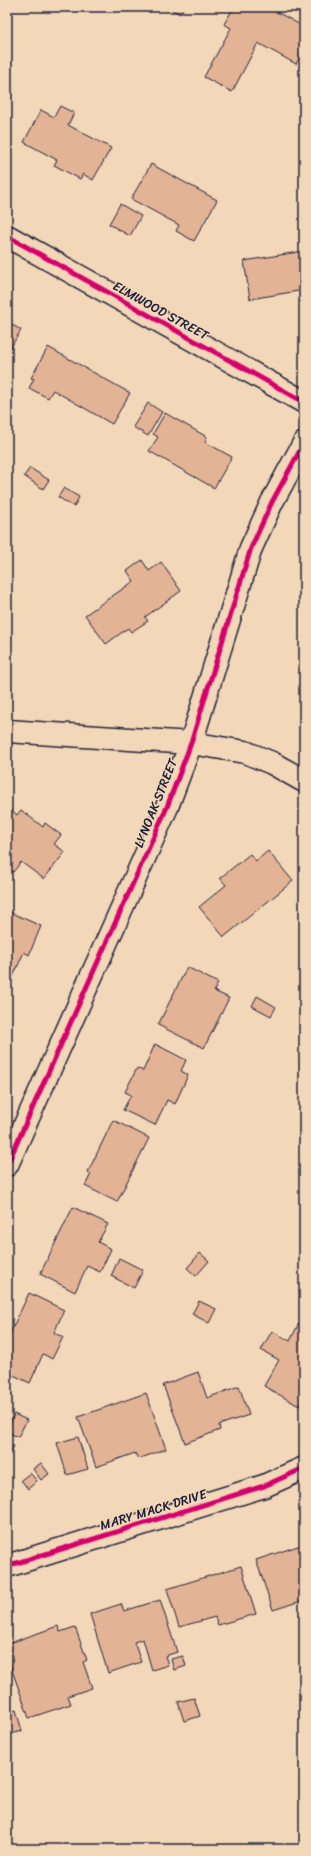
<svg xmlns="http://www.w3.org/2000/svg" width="311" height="1856" font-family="Sriracha,sans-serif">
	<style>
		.building { fill: #e3b395; stroke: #22223b }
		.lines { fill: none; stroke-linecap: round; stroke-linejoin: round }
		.minor-casing { stroke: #22223b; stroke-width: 25 }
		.minor { stroke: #f2d7b9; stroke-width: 22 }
		.cycleway-casing { stroke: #f2d7b9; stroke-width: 8 }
		.cycleway { stroke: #d6006c; stroke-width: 5 }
		.labels { text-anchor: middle; stroke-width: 3; stroke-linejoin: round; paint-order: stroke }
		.street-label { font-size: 13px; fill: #22223b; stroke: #f2d7b9 }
	</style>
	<rect width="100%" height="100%" fill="#f2d7b9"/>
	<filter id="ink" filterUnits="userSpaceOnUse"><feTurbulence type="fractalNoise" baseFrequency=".025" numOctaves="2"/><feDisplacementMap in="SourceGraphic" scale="8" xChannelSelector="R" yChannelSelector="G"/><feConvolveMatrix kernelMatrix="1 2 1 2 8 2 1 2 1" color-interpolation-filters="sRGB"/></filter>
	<g filter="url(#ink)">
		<path class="building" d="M 167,7 L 184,7 L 180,14 Z
			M 234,7 L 268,7 L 304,27 L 304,49 L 296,64 L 258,43 L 232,92 L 204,77 L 231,28 L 224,24 Z
			M 7,87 L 12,91 L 7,97 Z
			M 60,106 L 74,113 L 68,125 L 111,148 L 93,180 L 83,174 L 80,179 L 54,165 L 57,160 L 24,142 L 41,110 L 54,117 Z
			M 151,164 L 217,200 L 194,241 L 176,231 L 179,225 L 131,199 Z
			M 120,204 L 141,216 L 130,236 L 109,224 Z
			M 304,251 L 304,290 L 250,299 L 244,261 Z
			M 7,322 L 21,330 L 7,354 Z
			M 48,347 L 130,393 L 112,424 L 53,390 L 48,398 L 29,388 L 34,379 L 31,378 Z
			M 148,403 L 162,412 L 148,436 L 133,427 Z
			M 165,413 L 207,437 L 205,442 L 232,457 L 214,488 L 149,451 L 158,437 L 153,434 Z
			M 30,468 L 49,480 L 43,489 L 24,476 Z
			M 64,488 L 79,497 L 74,507 L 58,497 Z
			M 142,560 L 149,571 L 161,562 L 181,591 L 145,617 L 148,621 L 131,632 L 128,628 L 106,644 L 85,615 L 134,581 L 127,571 Z
			M 7,807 L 17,815 L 21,810 L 43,827 L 45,823 L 61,835 L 54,844 L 65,852 L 44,879 L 21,862 L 13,872 L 7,868 Z
			M 268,851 L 293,881 L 224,937 L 199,907 L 226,885 L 220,878 L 250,854 L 256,861 Z
			M 7,911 L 41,926 L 29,955 L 24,952 L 7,990 Z
			M 187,967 L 218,983 L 214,991 L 229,998 L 204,1048 L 158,1025 Z
			M 257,996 L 276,1007 L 271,1016 L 252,1006 Z
			M 155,1044 L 186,1060 L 181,1071 L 188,1075 L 175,1104 L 167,1100 L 155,1125 L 123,1110 L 131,1095 L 125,1092 L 137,1068 L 143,1071 Z
			M 113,1120 L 149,1138 L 117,1202 L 85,1186 L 91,1174 L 88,1172 Z
			M 73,1207 L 108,1224 L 98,1242 L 111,1249 L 100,1272 L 87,1266 L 75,1292 L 40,1274 Z
			M 200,1253 L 209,1261 L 196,1276 L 187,1268 Z
			M 119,1258 L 143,1270 L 134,1288 L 111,1276 Z
			M 29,1293 L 64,1310 L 54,1333 L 63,1337 L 52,1359 L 43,1354 L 30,1383 L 7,1372 L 7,1340 Z
			M 199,1301 L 216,1309 L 209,1323 L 192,1314 Z
			M 299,1323 L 304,1325 L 304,1396 L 299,1406 L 264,1386 L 279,1360 L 261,1350 L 272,1331 L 290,1341 Z
			M 198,1372 L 207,1398 L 239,1386 L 249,1415 L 219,1425 L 220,1430 L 185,1443 L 163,1385 Z
			M 146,1393 L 166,1449 L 138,1459 L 135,1453 L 96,1467 L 78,1417 Z
			M 14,1414 L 27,1420 L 18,1437 L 7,1432 Z
			M 78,1437 L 88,1469 L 67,1475 L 57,1443 Z
			M 7,1442 L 14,1446 L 9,1456 L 7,1455 Z
			M 41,1463 L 49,1474 L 41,1480 L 33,1469 Z
			M 30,1473 L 37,1481 L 28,1489 L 21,1480 Z
			M 304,1544 L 304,1600 L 273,1610 L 256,1560 Z
			M 241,1566 L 256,1614 L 218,1625 L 215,1617 L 179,1627 L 167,1589 Z
			M 160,1600 L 177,1652 L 165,1656 L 168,1665 L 152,1670 L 143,1639 L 134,1642 L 141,1662 L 108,1673 L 90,1614 L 121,1604 L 124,1611 Z
			M 58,1626 L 60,1632 L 75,1627 L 87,1660 L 83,1662 L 92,1688 L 68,1696 L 71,1704 L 29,1718 L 7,1656 L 7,1644 Z
			M 183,1656 L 186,1666 L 174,1670 L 171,1659 Z
			M 194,1698 L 200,1716 L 184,1721 L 178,1702 Z
			M 16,1710 L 22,1731 L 10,1734 L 7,1723 L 7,1713 Z"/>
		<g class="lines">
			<defs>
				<path id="minor" d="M 7,236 L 304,402
					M 7,731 L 191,743 L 245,752 L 272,763 L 304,781
					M 7,1165 L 167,807 L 191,743 L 251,548 L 272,502 L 304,443
					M 7,1566 L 264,1486 L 304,1468"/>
			</defs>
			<use href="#minor" class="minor-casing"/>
			<use href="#minor" class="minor"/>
			<defs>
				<path id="cycleway" d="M 7,236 L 304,402
					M 7,1165 L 167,807 L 191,743 L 251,548 L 272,502 L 304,443
					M 7,1566 L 264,1486 L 304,1468"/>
			</defs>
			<use href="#cycleway" class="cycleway-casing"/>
			<use href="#cycleway" class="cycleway"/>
		</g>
	</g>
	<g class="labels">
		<g class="street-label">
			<text transform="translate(161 310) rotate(29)" y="5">ELMWOOD STREET</text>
			<text transform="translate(155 803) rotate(-68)" y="5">LYNOAK STREET</text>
			<text transform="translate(153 1509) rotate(-17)" y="5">MARY MACK DRIVE</text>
		</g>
	</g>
	<rect width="311" height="1856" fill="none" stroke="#f2d7b9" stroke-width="24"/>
	<rect x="12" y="12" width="287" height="1832" fill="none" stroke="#22223b" stroke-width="1.5" filter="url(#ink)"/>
</svg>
